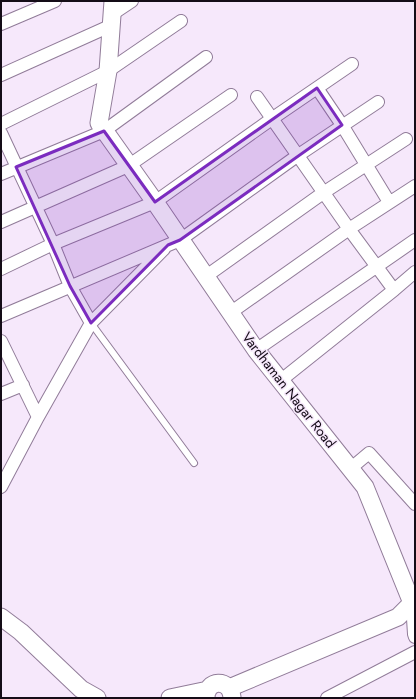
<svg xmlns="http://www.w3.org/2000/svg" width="416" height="699" font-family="Jost,sans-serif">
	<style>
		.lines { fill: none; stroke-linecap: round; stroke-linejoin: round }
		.lane-casing { stroke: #917c99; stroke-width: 8 }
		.street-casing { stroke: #917c99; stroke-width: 14 }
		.secondary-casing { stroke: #917c99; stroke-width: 19 }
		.lane { stroke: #fff; stroke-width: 6 }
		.street { stroke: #fff; stroke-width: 12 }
		.secondary { stroke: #fff; stroke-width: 17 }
		.marked { fill: #7b2cbf; fill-opacity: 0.2; stroke: #7b2cbf; stroke-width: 3; stroke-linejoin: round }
		.labels { text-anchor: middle; stroke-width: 3; stroke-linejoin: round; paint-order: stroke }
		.street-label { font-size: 14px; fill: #140c17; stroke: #f6e8fb }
	</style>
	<rect width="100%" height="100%" fill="#f6e8fb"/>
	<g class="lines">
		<defs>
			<path id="lane" d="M 91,323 L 194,463"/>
			<path id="street" d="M 111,15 L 132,1
				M 1,24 L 55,1
				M 1,75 L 110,26
				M 317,88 L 342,125 L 389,202
				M 257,97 L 349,229 L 394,290
				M 1,124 L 108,71 L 181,21
				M 1,133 L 53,244 L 70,286 L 91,323
				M 1,174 L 104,131 L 206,57
				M 1,222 L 128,166 L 231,95
				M 1,269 L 53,244 L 155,202 L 273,118 L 352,64
				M 205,277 L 323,193 L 406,139
				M 230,313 L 349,229 L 415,186
				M 1,316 L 180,240 L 297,156 L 378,102
				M 1,341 L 38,417
				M 256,350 L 415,240
				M 280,381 L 394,290 L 415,272
				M 1,394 L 23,385
				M 350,469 L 369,453 L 415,504
				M 1,487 L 38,417 L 91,323 L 164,249
				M 413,598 L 412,603 L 414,634 L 415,637
				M 327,698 L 415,652"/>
			<path id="secondary" d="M 113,1 L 108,71 L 99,123 L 155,202 L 256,350 L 365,487 L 412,603 L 398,617 L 229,688
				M 1,617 L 21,632 L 81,689 L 97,698
				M 170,698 L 208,690
				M 206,698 C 206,679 230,678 232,697"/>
		</defs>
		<use href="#lane" class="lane-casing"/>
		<use href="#street" class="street-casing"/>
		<use href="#secondary" class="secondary-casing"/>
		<use href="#lane" class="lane"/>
		<use href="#street" class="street"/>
		<use href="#secondary" class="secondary"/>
	</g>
	<path class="marked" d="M 317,88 L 342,125 L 180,240 L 168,245 L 91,323 L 70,286 L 16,167 L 104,131 L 155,202 Z"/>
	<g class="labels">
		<g class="street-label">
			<text transform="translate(289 390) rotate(52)" y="5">Vardhaman Nagar Road</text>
		</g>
	</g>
	<rect width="416" height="699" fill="none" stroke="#140c17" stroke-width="4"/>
</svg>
